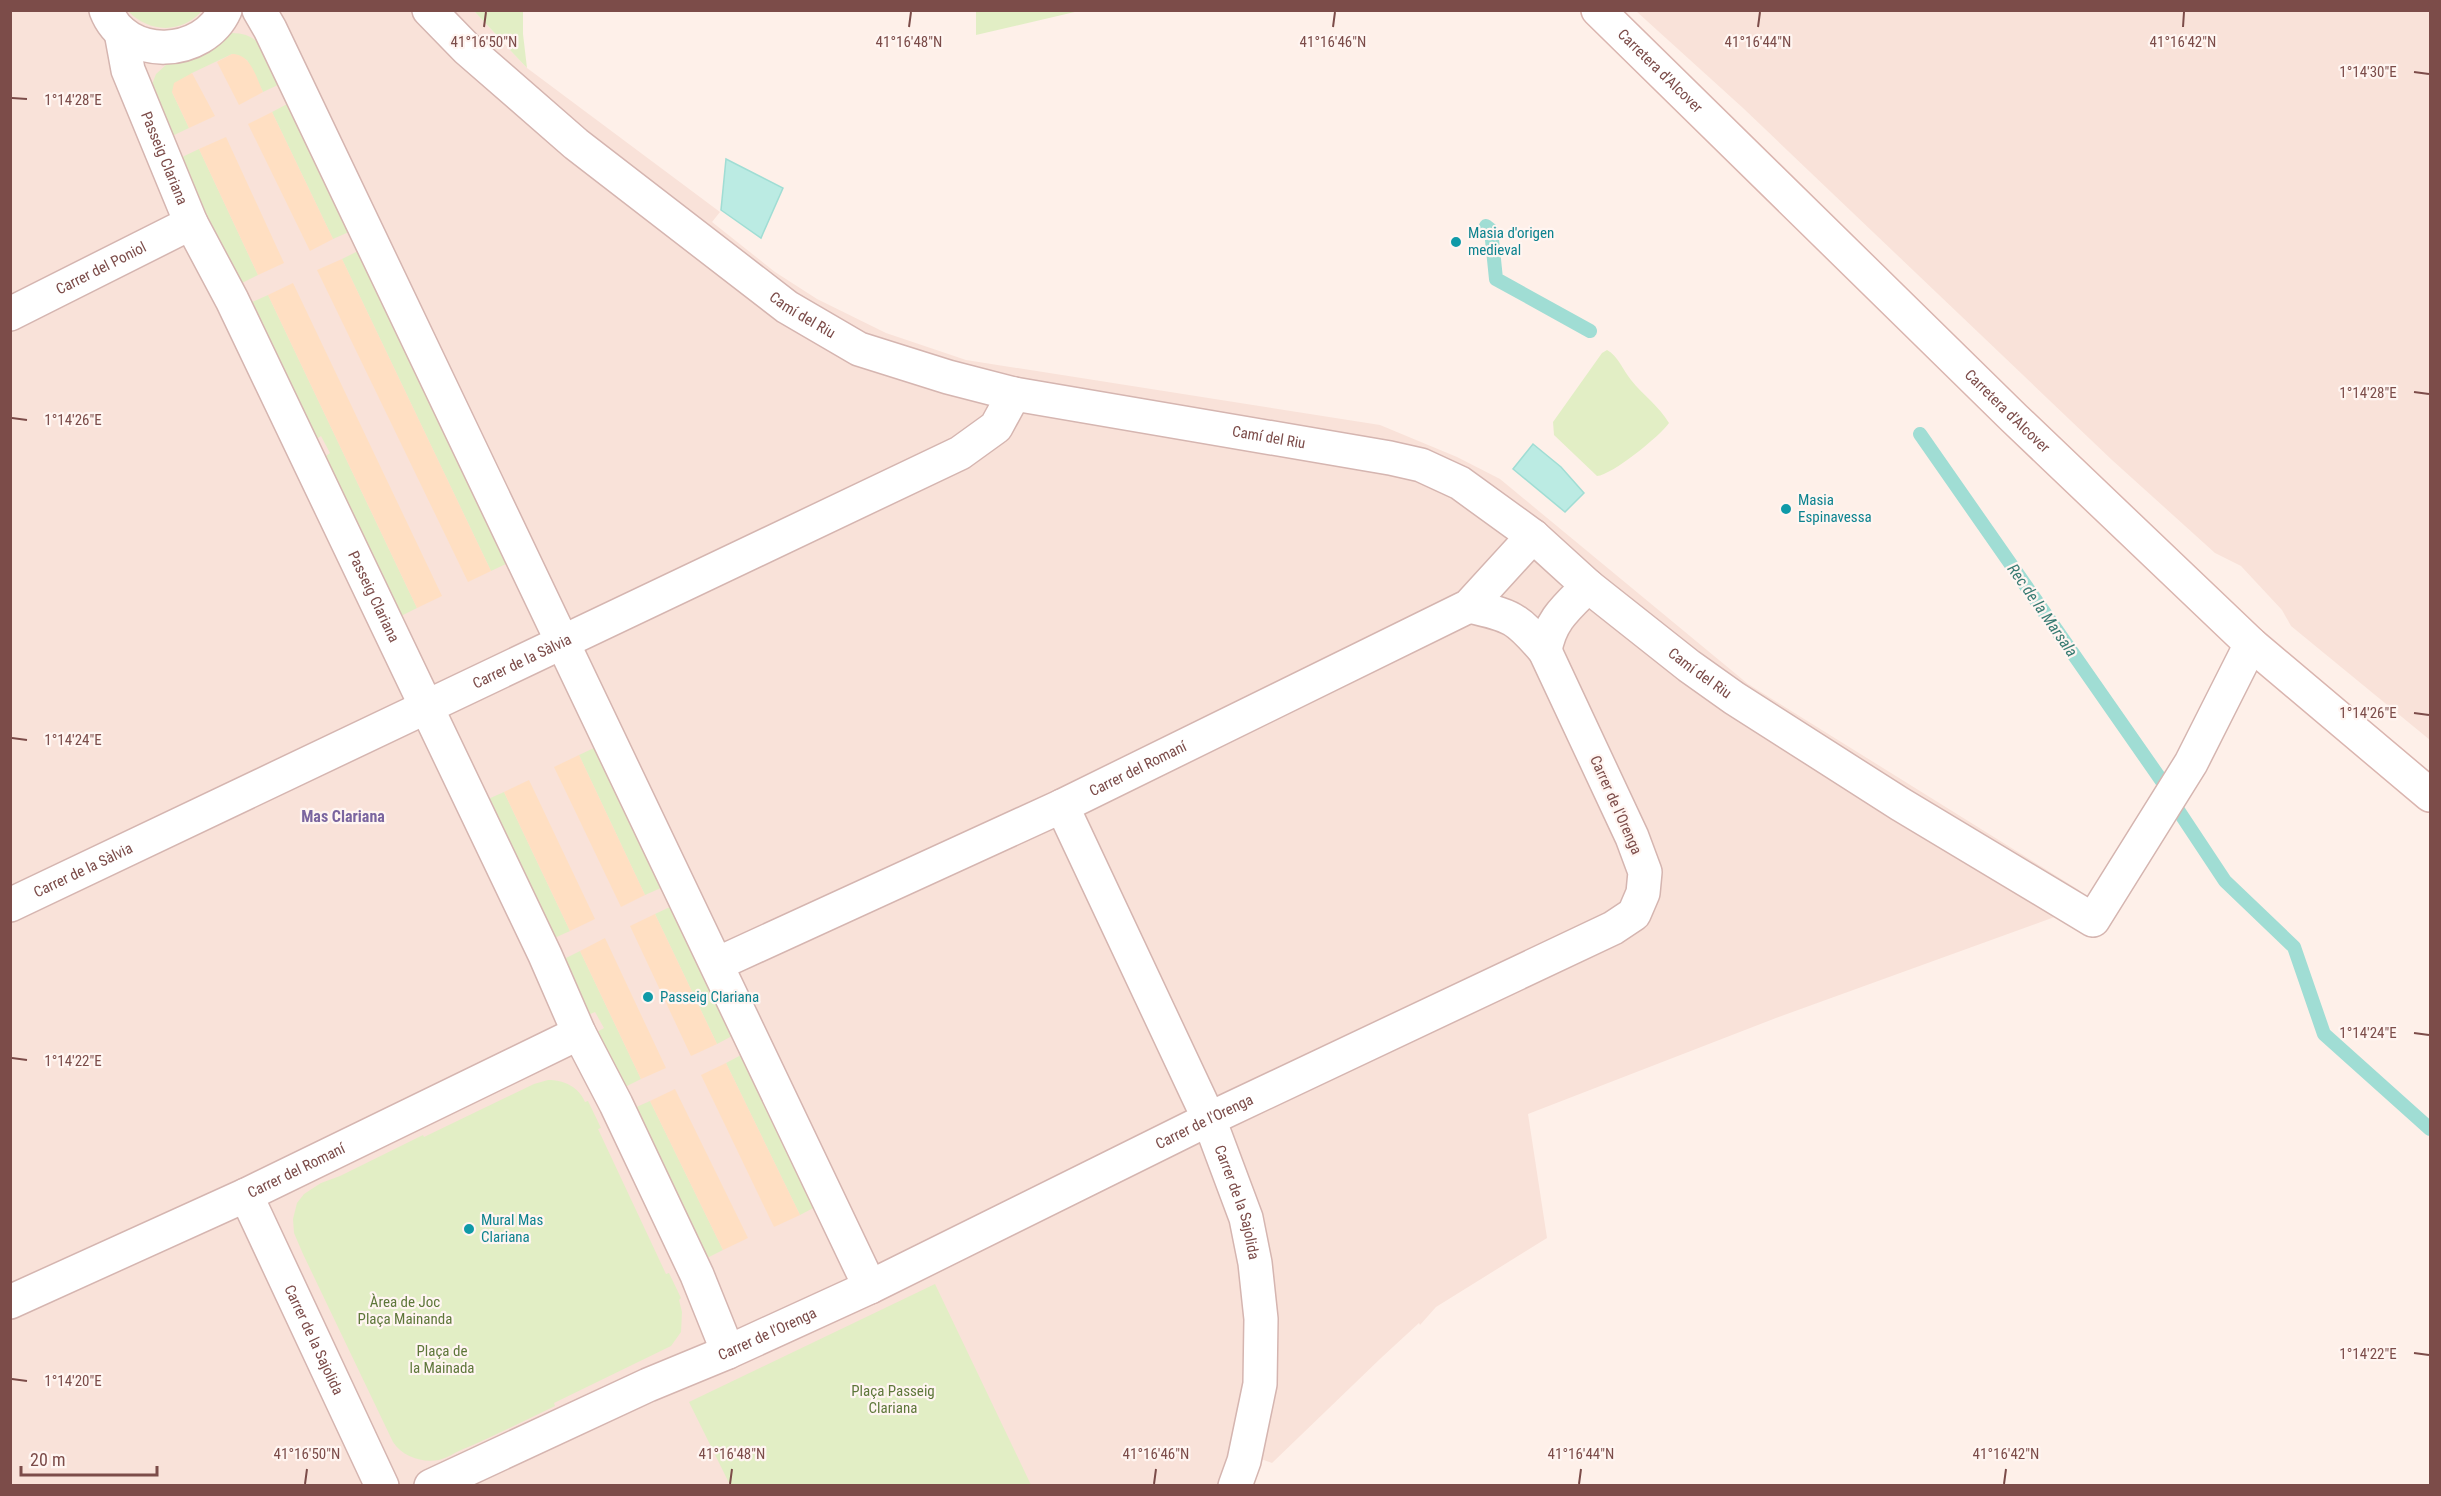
<svg xmlns="http://www.w3.org/2000/svg" width="2441" height="1496" font-family="'Roboto Condensed',sans-serif">
	<style>
		.residential { fill: #f9e2d9 }
		.green { fill: #e2eec5 }
		.sand { fill: #ffdfc2 }
		.water { fill: #bbebe3; stroke: #a0ddd4; stroke-width: 1.5 }
		.lines { fill: none; stroke-linecap: round; stroke-linejoin: round }
		.stream { stroke: #a0ddd4; stroke-width: 14 }
		.street-casing { stroke: #d5b5b0; stroke-width: 36 }
		.secondary-casing { stroke: #dab5af; stroke-width: 36 }
		.street { stroke: #fff; stroke-width: 33 }
		.secondary { stroke: #fff; stroke-width: 33 }
		.ticks { fill: none; stroke: #7c4c49; stroke-width: 2 }
		.culture-dot { fill: #0f9aa8; stroke: #fff5f1; stroke-width: 2 }
		.labels { text-anchor: middle; stroke-width: 4.5; stroke-linejoin: round; paint-order: stroke }
		.street-label { font-size: 15px; fill: #7c4c49; stroke: #fff5f1 }
		.culture-label { font-size: 15px; fill: #0d838f; stroke: #fff5f1; text-anchor: start }
		.park-label { font-size: 15px; fill: #5e773a; stroke: #fff5f1 }
		.water-label { font-size: 16px; font-style: italic; fill: #387b72; stroke: #fff5f1 }
		.neighbourhood-label { font-size: 16px; font-weight: bold; fill: #7a659f; stroke: #fff5f1 }
		.ticks-label { font-size: 15px; text-anchor: middle; fill: #7c4c49; stroke: #fff5f1; stroke-width: 4.5; stroke-linejoin: round; paint-order: stroke }
	</style>
	<rect width="100%" height="100%" fill="#fef0e9"/>
	<path class="residential" d="M 10,11 L 474,11 L 527,68 L 720,212 L 712,222 L 775,272 L 817,299 L 886,333 L 966,360 L 1380,425 L 1457,457 L 1500,479 L 1748,684 L 2079,890 L 2086,897 L 2060,915 L 1776,1018 L 1528,1114 L 1547,1238 L 1436,1307 L 1420,1325 L 1419,1323 L 1381,1358 L 1272,1463 L 1261,1459 L 1253,1485 L 11,1485 Z
		M 1636,11 L 2430,11 L 2430,740 L 2291,626 L 2282,610 L 2241,566 L 2215,553 L 2112,460 L 1743,108 Z"/>
	<path class="green" d="M 128,11 L 202,11 C 181,34 149,33 128,11 Z
		M 474,11 L 523,11 L 523,34 L 527,68 L 510,50 L 518,41 L 512,34 L 503,42 Z
		M 976,11 L 976,10 L 1079,11 L 976,35 Z
		M 232,33 C 264,33 268,59 280,84 L 263,92 L 247,60 L 232,54 L 192,73 L 172,92 L 189,128 L 170,137 L 151,87 L 156,74 L 167,64 Z
		M 289,103 L 351,231 L 333,239 L 272,112 Z
		M 199,149 L 258,275 L 240,284 L 180,158 Z
		M 360,250 L 508,563 L 491,571 L 342,259 Z
		M 268,295 L 417,608 L 399,617 L 323,458 L 330,453 L 321,436 L 315,440 L 250,303 Z
		M 1607,350 C 1618,356 1623,370 1631,380 C 1643,395 1659,406 1669,423 C 1660,436 1612,475 1597,476 L 1554,435 L 1553,422 L 1602,353 Z
		M 596,747 L 663,887 L 645,895 L 579,755 Z
		M 504,792 L 570,931 L 552,939 L 486,800 Z
		M 672,906 L 734,1035 L 717,1044 L 655,914 Z
		M 580,951 L 641,1079 L 623,1088 L 597,1032 L 604,1028 L 595,1012 L 588,1015 L 562,960 Z
		M 743,1054 L 817,1206 L 800,1215 L 726,1063 Z
		M 548,1080 C 564,1080 579,1087 585,1102 L 588,1101 L 601,1128 L 598,1129 L 666,1274 L 669,1273 L 681,1298 L 679,1300 L 682,1312 L 681,1332 L 671,1346 L 554,1403 L 555,1406 C 523,1421 493,1437 461,1450 C 454,1453 447,1458 439,1460 C 422,1463 403,1457 393,1442 L 303,1254 L 294,1233 L 293,1219 L 297,1203 L 304,1194 L 321,1183 L 340,1176 L 423,1135 L 424,1137 L 534,1084 Z
		M 650,1101 L 723,1250 L 705,1259 L 632,1109 Z
		M 935,1284 L 1031,1485 L 730,1485 L 689,1402 Z"/>
	<path class="sand" d="M 232,54 C 251,54 256,77 263,92 L 239,105 L 217,62 Z
		M 192,73 L 215,116 L 189,128 L 172,92 L 174,83 Z
		M 272,112 L 333,239 L 310,251 L 248,124 Z
		M 226,137 L 284,263 L 258,275 L 199,149 Z
		M 342,259 L 491,571 L 468,582 L 317,270 Z
		M 293,283 L 442,596 L 417,608 L 268,295 Z
		M 579,755 L 645,895 L 621,907 L 554,767 Z
		M 529,780 L 595,919 L 570,931 L 504,792 Z
		M 655,914 L 717,1044 L 691,1056 L 630,926 Z
		M 605,938 L 666,1068 L 641,1079 L 580,951 Z
		M 726,1063 L 800,1215 L 774,1227 L 701,1075 Z
		M 675,1089 L 748,1238 L 723,1250 L 650,1101 Z"/>
	<path class="water" d="M 726,159 L 783,188 L 761,238 L 721,210 Z
		M 1533,444 L 1561,467 L 1584,493 L 1565,512 L 1513,469 Z"/>
	<g class="lines">
		<path class="stream" d="M 1486,226 L 1491,230 L 1496,279 L 1590,331
			M 1920,434 L 2166,787
			M 2178,810 L 2225,881 L 2294,947 L 2324,1034 L 2430,1129"/>
		<defs>
			<g id="street">
				<path d="M 106,10 C 126,62 204,57 225,10"/>
				<path d="M 259,10 L 270,29 L 870,1287"/>
				<path id="s1" d="M 429,10 L 467,49 L 576,144 L 787,307 L 859,349 L 948,377 L 1014,394 L 1390,458 L 1421,465 L 1460,483 L 1533,536 L 1588,586 L 1689,666 L 1734,698 L 1900,804 L 2093,920 L 2191,763 L 2251,644"/>
				<path id="s2" d="M 121,32 L 128,70 L 191,223 L 232,300 L 545,955 L 579,1033 L 616,1104 L 697,1275 L 728,1352"/>
				<path id="s3" d="M 10,314 L 191,223"/>
				<path d="M 1545,651 C 1550,620 1567,607 1588,586"/>
				<path id="s4" d="M 1062,806 L 1209,1119 L 1246,1218 L 1255,1263 L 1261,1319 L 1260,1384 L 1244,1461 L 1235,1486"/>
				<path id="s5" d="M 10,905 L 960,453 L 996,427 L 1014,394"/>
				<path id="s6" d="M 717,964 L 1062,806 L 1469,606 L 1533,536"/>
				<path id="s7" d="M 246,1195 L 382,1486"/>
				<path id="s8" d="M 10,1302 L 246,1195 L 579,1033"/>
				<path id="s9" d="M 431,1486 L 648,1385 L 728,1352 L 870,1287 L 1209,1119 L 1613,928 L 1634,914 L 1643,893 L 1645,872 L 1632,837 L 1545,651 C 1516,617 1512,616 1469,606"/>
			</g>
			<g id="secondary">
				<path id="s10" d="M 1598,10 L 2014,418 L 2251,644 L 2430,795"/>
			</g>
		</defs>
		<use href="#street" class="street-casing"/>
		<use href="#secondary" class="secondary-casing"/>
		<use href="#street" class="street"/>
		<use href="#secondary" class="secondary"/>
	</g>
	<path class="ticks" d="M 484,27 L 486,12M 909,27 L 911,12M 1333,27 L 1335,12M 1758,27 L 1760,12M 2183,27 L 2184,12M 2414,72 L 2429,74M 12,98 L 27,99M 2414,392 L 2429,394M 12,418 L 27,420M 2414,713 L 2429,715M 12,738 L 27,740M 2414,1033 L 2429,1035M 12,1058 L 27,1060M 2414,1353 L 2429,1355M 12,1379 L 27,1381M 305,1484 L 307,1469M 730,1484 L 732,1469M 1154,1484 L 1156,1469M 1579,1484 L 1581,1469M 2004,1484 L 2006,1469"/>
	<g class="culture-dot">
		<circle cx="1456" cy="242" r="6"/>
		<circle cx="1786" cy="509" r="6"/>
		<circle cx="648" cy="997" r="6"/>
		<circle cx="469" cy="1229" r="6"/>
	</g>
	<g class="labels">
		<g class="street-label">
			<text dy="5" stroke="none"><textPath href="#s10" startOffset="87">Carretera d'Alcover</textPath></text>
			<text dy="5" stroke="none"><textPath href="#s2" startOffset="134">Passeig Clariana</textPath></text>
			<text dy="5" stroke="none"><textPath href="#s3" startOffset="102">Carrer del Poniol</textPath></text>
			<text dy="5" stroke="none"><textPath href="#s1" startOffset="483">Camí del Riu</textPath></text>
			<text dy="5" stroke="none"><textPath href="#s10" startOffset="573">Carretera d'Alcover</textPath></text>
			<text dy="5" stroke="none"><textPath href="#s1" startOffset="969">Camí del Riu</textPath></text>
			<text dy="5" stroke="none"><textPath href="#s2" startOffset="620">Passeig Clariana</textPath></text>
			<text dy="5" stroke="none"><textPath href="#s5" startOffset="567">Carrer de la Sàlvia</textPath></text>
			<text dy="5" stroke="none"><textPath href="#s1" startOffset="1473">Camí del Riu</textPath></text>
			<text dy="5" stroke="none"><textPath href="#s6" startOffset="464">Carrer del Romaní</textPath></text>
			<text transform="translate(1616 805) rotate(66)" y="5">Carrer de l'Orenga</text>
			<text dy="5" stroke="none"><textPath href="#s5" startOffset="81">Carrer de la Sàlvia</textPath></text>
			<text dy="5" stroke="none"><textPath href="#s9" startOffset="855">Carrer de l'Orenga</textPath></text>
			<text dy="5" stroke="none"><textPath href="#s8" startOffset="315">Carrer del Romaní</textPath></text>
			<text dy="5" stroke="none"><textPath href="#s4" startOffset="434">Carrer de la Sajolida</textPath></text>
			<text dy="5" stroke="none"><textPath href="#s9" startOffset="369">Carrer de l'Orenga</textPath></text>
			<text dy="5" stroke="none"><textPath href="#s7" startOffset="160">Carrer de la Sajolida</textPath></text>
		</g>
		<g class="culture-label">
			<text x="1468" y="238">Masia d'origen<tspan x="1468" dy="17">medieval</tspan></text>
			<text x="1798" y="505">Masia<tspan x="1798" dy="17">Espinavessa</tspan></text>
			<text x="660" y="1002">Passeig Clariana</text>
			<text x="481" y="1225">Mural Mas<tspan x="481" dy="17">Clariana</tspan></text>
		</g>
		<g class="park-label">
			<text x="405" y="1307">Àrea de Joc<tspan x="405" dy="17">Plaça Mainanda</tspan></text>
			<text x="442" y="1356">Plaça de<tspan x="442" dy="17">la Mainada</tspan></text>
			<text x="893" y="1396">Plaça Passeig<tspan x="893" dy="17">Clariana</tspan></text>
		</g>
		<g class="water-label">
			<text transform="translate(2043 610) rotate(55)" y="6">Rec de la Marsala</text>
		</g>
		<g class="neighbourhood-label">
			<text x="343" y="822">Mas Clariana</text>
		</g>
	</g>
	<g class="ticks-label">
		<text x="484" y="47">41°16'50"N</text>
		<text x="909" y="47">41°16'48"N</text>
		<text x="1333" y="47">41°16'46"N</text>
		<text x="1758" y="47">41°16'44"N</text>
		<text x="2183" y="47">41°16'42"N</text>
		<text x="2368" y="77">1°14'30"E</text>
		<text x="73" y="105">1°14'28"E</text>
		<text x="2368" y="398">1°14'28"E</text>
		<text x="73" y="425">1°14'26"E</text>
		<text x="2368" y="718">1°14'26"E</text>
		<text x="73" y="745">1°14'24"E</text>
		<text x="2368" y="1038">1°14'24"E</text>
		<text x="73" y="1066">1°14'22"E</text>
		<text x="2368" y="1359">1°14'22"E</text>
		<text x="73" y="1386">1°14'20"E</text>
		<text x="307" y="1459">41°16'50"N</text>
		<text x="732" y="1459">41°16'48"N</text>
		<text x="1156" y="1459">41°16'46"N</text>
		<text x="1581" y="1459">41°16'44"N</text>
		<text x="2006" y="1459">41°16'42"N</text>
	</g>
	<rect width="2441" height="1496" fill="none" stroke="#7c4c49" stroke-width="24"/>
	<path d="M21 1466v9h136v-9" fill="none" stroke="#7c4c49" stroke-width="3"/>
	<text x="30" y="1466" font-size="18" fill="#7c4c49" stroke="#fff5f1" stroke-width="4.5" paint-order="stroke">20 m</text>
</svg>
